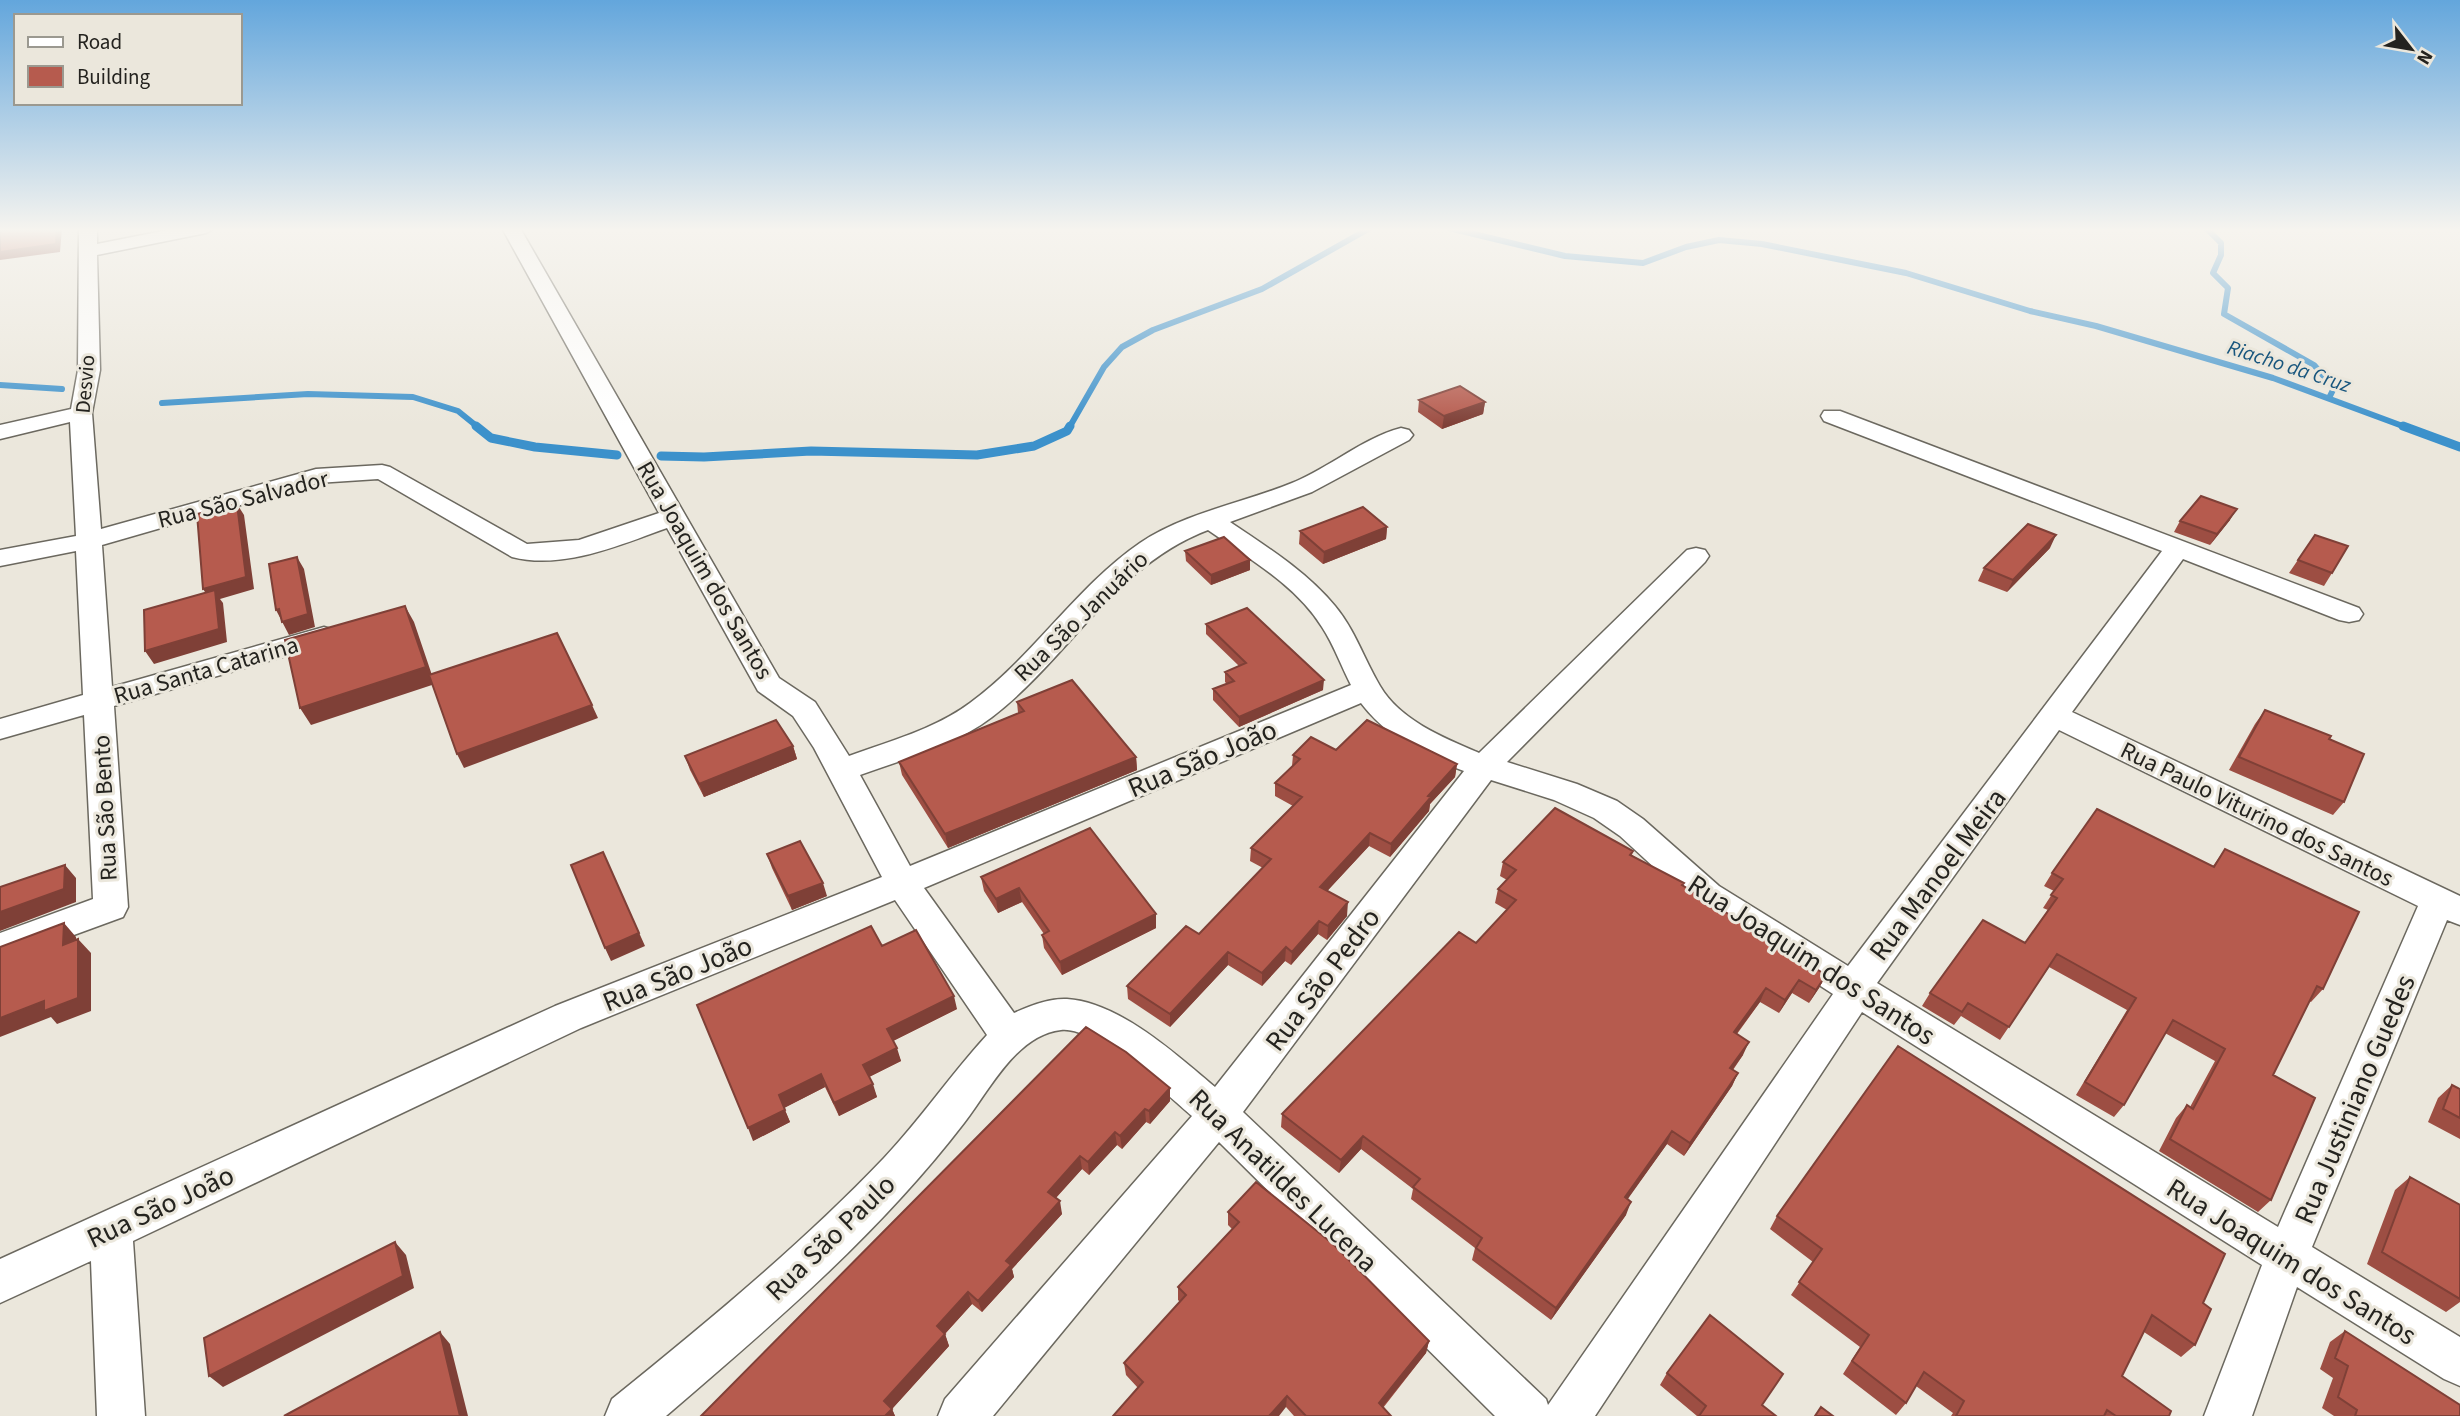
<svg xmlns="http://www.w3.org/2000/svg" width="2460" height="1416" font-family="'Source Sans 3',sans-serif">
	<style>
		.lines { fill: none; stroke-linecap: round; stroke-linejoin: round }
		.stream-far1 { stroke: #3c91cb; stroke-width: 6 }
		.stream { stroke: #3c91cb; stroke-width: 9 }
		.street-casing { stroke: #6b685f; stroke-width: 3 }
		.street { fill: #fff; fill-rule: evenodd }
		.wall { fill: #9d4e43 }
		.shaded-wall { fill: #7f4037 }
		.building { fill: #b65b4e; stroke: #7f4037; stroke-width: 2 }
		.labels { text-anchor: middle; stroke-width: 6; stroke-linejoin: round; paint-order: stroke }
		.far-water-label { font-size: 21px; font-style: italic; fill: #17557d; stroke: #ebe7dc }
		.far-street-label { font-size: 21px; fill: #24231f; stroke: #ebe7dc }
		.street-label { font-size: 24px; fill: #24231f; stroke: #ebe7dc }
		.near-street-label { font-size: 28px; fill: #24231f; stroke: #ebe7dc }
	</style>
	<rect width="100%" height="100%" fill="#ebe7dc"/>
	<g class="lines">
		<path class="stream-far1" d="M 1449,228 L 1565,256 L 1643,263 L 1686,247 L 1719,240 L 1762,244 L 1906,273 L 2030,311 L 2096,326 L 2273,378 L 2408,428
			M 2206,228 L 2221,243 L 2221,255 L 2213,273 L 2228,288 L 2224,314 L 2314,365 L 2334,388 L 2329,398
			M 0,385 L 62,389
			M 162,403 L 308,394 L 413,397 L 458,411 L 479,428
			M 1069,428 L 1104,367 L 1122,347 L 1153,330 L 1262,289 L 1370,228"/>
		<path class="stream" d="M 476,426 L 491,438 L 535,447 L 617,455
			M 2403,426 L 2460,447
			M 661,456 L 704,457 L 811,451 L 977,455 L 1034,446 L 1067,431 L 1070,426"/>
		<defs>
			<path id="street" d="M 79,228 L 97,228 L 97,244 L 178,228 L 215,228 L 206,233 L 97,255 L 100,370 L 92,413 L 101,529 L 316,469 L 382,465 L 390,467 L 527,544 L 579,540 L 659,513 L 502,228 L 520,228 L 779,678 L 815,702 L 849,756 C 890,741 935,729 970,703 C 1033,657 1076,587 1140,543 C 1184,513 1243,503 1292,483 C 1329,468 1363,438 1401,428 L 1409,430 L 1413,435 L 1409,440 L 1312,492 L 1230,522 C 1267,547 1306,571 1335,606 C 1355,630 1364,659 1380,686 C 1400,720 1442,737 1477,752 L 1479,753 L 1687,550 L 1696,548 L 1705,550 L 1709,556 L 1705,562 L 1507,762 L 1577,784 L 1617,801 L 1643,819 L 1719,886 L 1848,966 L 2162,551 L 1824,421 L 1821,416 L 1824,411 L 1840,411 L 2359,608 L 2363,614 L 2359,620 L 2349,622 L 2339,620 L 2183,559 L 2072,712 L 2460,896 L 2460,925 L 2447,920 L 2312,1247 L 2460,1337 L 2460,1386 L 2444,1379 L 2297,1287 L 2252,1416 L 2204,1416 L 2262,1265 L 1862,1012 L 1595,1416 L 1495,1416 L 1219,1142 L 993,1416 L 938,1416 L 945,1399 L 1192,1116 C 1165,1093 1095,1026 1061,1030 C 1016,1035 989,1091 964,1123 C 879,1234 771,1326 666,1416 L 605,1416 L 612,1399 C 706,1323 801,1245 884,1158 C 921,1119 951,1074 987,1035 L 895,900 L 581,1028 L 133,1241 L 145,1416 L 97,1416 L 91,1261 L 0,1303 L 0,1259 L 555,1006 L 882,877 L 814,748 L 793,716 L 758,691 L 667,528 C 620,545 563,570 512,557 L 378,479 L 317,483 L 102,545 L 112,687 L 324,627 L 334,630 L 338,636 L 334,642 L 114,706 L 128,907 L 123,917 L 0,962 L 0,933 L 93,899 L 84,715 L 0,739 L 0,719 L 83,695 L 76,551 L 0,566 L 0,550 L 76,536 L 70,422 L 0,439 L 0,425 L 71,409 L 78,370 ZM 1208,530 C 1248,558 1296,585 1322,627 C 1334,645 1341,666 1351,685 L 910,866 L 860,775 C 904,759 954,746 992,717 C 1068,659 1115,565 1208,530 ZM 1361,703 C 1387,737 1425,757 1464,771 L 1215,1087 C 1177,1055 1119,1002 1067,999 C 1049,998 1029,1006 1014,1013 L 924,888 ZM 2059,730 L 2418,906 L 2278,1227 L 1877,983 ZM 1491,780 L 1554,800 L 1594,818 L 1620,836 L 1695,905 L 1833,994 L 1548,1405 L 1546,1399 L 1243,1112 Z"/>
		</defs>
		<use href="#street" class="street-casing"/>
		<use href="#street" class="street"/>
	</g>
	<path class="wall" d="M 1419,400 L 1485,402 L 1483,414 L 1442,429 L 1418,412 Z
		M 2230,520 L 2210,545 L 2174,532 L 2180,521 Z
		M 1387,527 L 1386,539 L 1323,564 L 1299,544 L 1300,531 Z
		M 2315,535 L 2332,573 L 2324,586 L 2289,573 Z
		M 2050,548 L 2007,592 L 1978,581 L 1984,568 Z
		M 1185,551 L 1250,560 L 1250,570 L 1211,585 L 1186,561 Z
		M 1206,624 L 1323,690 L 1239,727 L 1213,700 L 1213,689 L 1227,684 L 1225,682 L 1225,672 L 1239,666 L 1206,634 Z
		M 1017,702 L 1136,757 L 1137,770 L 948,848 L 902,775 L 899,762 L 1018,713 Z
		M 2265,710 L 2329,739 L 2344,802 L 2333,815 L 2229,770 L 2255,724 Z
		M 793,746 L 797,759 L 704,797 L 690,770 L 685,756 Z
		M 1336,750 L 1457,764 L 1455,777 L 1430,804 L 1429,811 L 1390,857 L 1369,846 L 1327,891 L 1347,916 L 1327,940 L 1318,934 L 1291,965 L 1285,961 L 1262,986 L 1228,965 L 1170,1027 L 1128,999 L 1127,986 L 1199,934 L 1263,868 L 1250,861 L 1251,848 L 1293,806 L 1275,796 L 1275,783 L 1292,766 L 1293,755 Z
		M 2225,849 L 2323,989 L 2311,1002 L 2309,1001 L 2273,1075 L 2271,1200 L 2258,1212 L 2159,1151 L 2176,1118 L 2187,1105 L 2190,1107 L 2215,1061 L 2165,1033 L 2124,1105 L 2114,1117 L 2076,1095 L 2127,1010 L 2049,967 L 2000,1040 L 1961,1016 L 1954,1025 L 1922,1006 L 1930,993 L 2025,943 L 2048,910 L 2043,908 L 2054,891 L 2044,886 L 2052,873 L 2213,866 Z
		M 1633,851 L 1632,855 L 1826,975 L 1819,988 L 1809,1003 L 1792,993 L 1779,1013 L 1760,1002 L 1737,1034 L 1743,1055 L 1733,1070 L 1738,1073 L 1732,1086 L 1684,1156 L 1667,1144 L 1627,1199 L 1626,1215 L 1551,1320 L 1472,1260 L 1475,1248 L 1411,1199 L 1413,1189 L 1361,1149 L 1339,1173 L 1281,1127 L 1282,1114 L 1476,943 L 1507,910 L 1495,903 L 1498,889 L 1507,880 L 1500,876 L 1503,862 Z
		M 767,854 L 827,896 L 792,910 L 772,868 Z
		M 981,877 L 1156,914 L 1156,928 L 1062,975 L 1044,948 L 1042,935 L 1044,934 L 1022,902 L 998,913 L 984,891 Z
		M 882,946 L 957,1009 L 893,1041 L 901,1061 L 869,1077 L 877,1097 L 839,1116 L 825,1087 L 784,1108 L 790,1122 L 753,1141 Z
		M 2452,1085 L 2460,1089 L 2460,1139 L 2428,1122 L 2438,1098 Z
		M 1170,1088 L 1170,1101 L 1150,1124 L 1146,1122 L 1122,1149 L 1117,1145 L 1089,1175 L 1082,1169 L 1056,1198 L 1062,1214 L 1012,1269 L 1014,1277 L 982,1312 L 972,1304 L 945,1334 L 949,1346 L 892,1409 L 895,1416 L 701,1416 Z
		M 2410,1177 L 2460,1205 L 2460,1302 L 2446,1312 L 2367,1264 L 2395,1190 Z
		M 1228,1212 L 1429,1341 L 1426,1353 L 1383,1408 L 1391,1416 L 1294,1416 L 1286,1407 L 1138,1388 L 1126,1375 L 1124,1363 L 1180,1302 L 1178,1300 L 1178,1287 L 1232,1229 L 1228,1225 Z
		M 1777,1216 L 2203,1303 L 2195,1345 L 2181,1357 L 2144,1332 L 2122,1376 L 2169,1416 L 1951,1416 L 1953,1413 L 1916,1386 L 1906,1403 L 1896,1415 L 1843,1374 L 1860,1347 L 1791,1295 L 1813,1262 L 1770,1229 Z
		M 2345,1331 L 2460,1416 L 2334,1416 L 2322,1408 L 2333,1378 L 2320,1369 L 2330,1342 Z
		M 1667,1373 L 1762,1405 L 1776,1416 L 1697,1416 L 1660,1385 Z"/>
	<path class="shaded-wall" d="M 57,228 L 62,228 L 60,252 L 0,260 L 0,252 Z
		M 1485,402 L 1483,414 L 1442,429 L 1444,416 Z
		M 237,504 L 244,515 L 254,589 L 220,599 L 223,603 L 227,642 L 154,664 L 145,651 L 211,601 L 203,589 Z
		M 2237,509 L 2230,520 L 2210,545 L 2217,534 Z
		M 1387,527 L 1386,539 L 1323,564 L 1324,552 Z
		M 2056,535 L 2050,548 L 2007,592 L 2013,580 Z
		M 297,557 L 304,569 L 315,627 L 289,635 L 276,610 Z
		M 1250,560 L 1250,570 L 1211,585 L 1211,575 Z
		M 405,606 L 414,622 L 435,684 L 311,725 L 300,708 Z
		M 1324,680 L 1323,690 L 1239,727 L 1239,717 Z
		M 592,705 L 598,718 L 464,768 L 457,754 Z
		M 793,746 L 797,759 L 704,797 L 699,784 Z
		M 1136,757 L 1137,770 L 948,848 L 945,834 Z
		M 1457,764 L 1455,777 L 1430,804 L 1429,811 L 1390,857 L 1391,844 L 1428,796 Z
		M 1370,833 L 1369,846 L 1319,900 L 1320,887 Z
		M 603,852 L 645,946 L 611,961 L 605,948 Z
		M 65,865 L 76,878 L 76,902 L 0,931 L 0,912 Z
		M 823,883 L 827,896 L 792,910 L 788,896 Z
		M 1019,888 L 1022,902 L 998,913 L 996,899 Z
		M 1348,902 L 1347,916 L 1327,940 L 1328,926 Z
		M 1156,914 L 1156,928 L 1062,975 L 1060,962 Z
		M 1319,921 L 1318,934 L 1291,965 L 1292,952 Z
		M 64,923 L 76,937 L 76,958 L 63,945 Z
		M 78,939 L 91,953 L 91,1011 L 57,1024 L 51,1017 L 0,1037 L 0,1018 Z
		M 1286,947 L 1285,961 L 1262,986 L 1262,973 Z
		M 1228,952 L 1228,965 L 1170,1027 L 1170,1014 Z
		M 1826,975 L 1819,988 L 1809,1003 L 1816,990 Z
		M 1799,980 L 1792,993 L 1779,1013 L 1785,1000 Z
		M 1766,988 L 1760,1002 L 1728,1045 L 1734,1032 Z
		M 954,996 L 957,1009 L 891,1042 L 887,1029 Z
		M 1749,1042 L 1743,1055 L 1724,1081 L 1730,1068 Z
		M 897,1048 L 901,1061 L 867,1078 L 863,1065 Z
		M 1738,1073 L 1732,1086 L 1684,1156 L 1690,1143 Z
		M 821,1074 L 825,1087 L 784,1108 L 779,1095 Z
		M 873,1084 L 877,1097 L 839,1116 L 834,1103 Z
		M 1170,1088 L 1170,1101 L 1150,1124 L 1149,1111 Z
		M 1145,1109 L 1146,1122 L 1122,1149 L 1120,1136 Z
		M 785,1110 L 790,1122 L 753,1141 L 748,1128 Z
		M 1672,1131 L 1667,1144 L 1620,1210 L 1625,1197 Z
		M 1115,1132 L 1117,1145 L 1089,1175 L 1088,1162 Z
		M 1363,1136 L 1361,1149 L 1339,1173 L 1341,1160 Z
		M 1080,1156 L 1082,1169 L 1050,1204 L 1048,1192 Z
		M 1060,1201 L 1062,1214 L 1012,1269 L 1014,1277 L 982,1312 L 978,1301 L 1006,1261 Z
		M 1631,1202 L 1626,1215 L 1551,1320 L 1556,1308 Z
		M 395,1242 L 406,1255 L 414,1288 L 223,1387 L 209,1376 Z
		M 968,1292 L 972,1304 L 941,1338 L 937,1326 Z
		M 440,1332 L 450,1344 L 468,1416 L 460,1416 Z
		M 945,1334 L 949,1346 L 892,1409 L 895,1416 L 885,1416 L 884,1401 Z
		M 1429,1341 L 1426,1353 L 1376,1415 L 1379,1403 Z
		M 1287,1396 L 1286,1407 L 1279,1416 L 1269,1416 Z"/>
	<path class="building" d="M 0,228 L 57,228 L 56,244 L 0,252 Z
		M 1460,386 L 1485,402 L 1444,416 L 1419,400 Z
		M 2201,496 L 2237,509 L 2217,534 L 2180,521 Z
		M 237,504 L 246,577 L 203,589 L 197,514 Z
		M 1363,507 L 1387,527 L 1324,552 L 1300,531 Z
		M 2028,524 L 2056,535 L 2013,580 L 1984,568 Z
		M 2315,535 L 2348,546 L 2332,573 L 2298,560 Z
		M 1224,537 L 1250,560 L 1211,575 L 1185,551 Z
		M 297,557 L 308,614 L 282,622 L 279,609 L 276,610 L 269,564 Z
		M 215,590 L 219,629 L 145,651 L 144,610 Z
		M 405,606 L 426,667 L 300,708 L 285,640 Z
		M 1247,608 L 1324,680 L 1239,717 L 1213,689 L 1234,681 L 1225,672 L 1246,663 L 1206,624 Z
		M 557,633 L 592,705 L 457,754 L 429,675 Z
		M 1072,680 L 1136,757 L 945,834 L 899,762 L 1024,711 L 1017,702 Z
		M 2265,710 L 2331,736 L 2329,739 L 2364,754 L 2344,802 L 2239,757 Z
		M 776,720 L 793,746 L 699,784 L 685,756 Z
		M 1367,720 L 1457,764 L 1428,796 L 1431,797 L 1391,844 L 1370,833 L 1320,887 L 1348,902 L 1328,926 L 1319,921 L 1292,952 L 1286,947 L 1262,973 L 1228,952 L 1170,1014 L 1127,986 L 1186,926 L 1199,934 L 1271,859 L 1251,848 L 1302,797 L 1275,783 L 1300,759 L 1293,755 L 1311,737 L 1336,750 Z
		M 1555,808 L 1633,851 L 1630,855 L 1684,883 L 1682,885 L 1826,975 L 1816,990 L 1799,980 L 1785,1000 L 1766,988 L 1734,1032 L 1749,1042 L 1730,1068 L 1738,1073 L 1690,1143 L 1672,1131 L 1625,1197 L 1631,1202 L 1556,1308 L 1476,1248 L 1482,1238 L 1413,1187 L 1420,1179 L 1363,1136 L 1341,1160 L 1282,1114 L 1459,932 L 1476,943 L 1516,900 L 1498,889 L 1516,870 L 1503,862 Z
		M 2097,809 L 2214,867 L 2225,849 L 2359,912 L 2323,989 L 2317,986 L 2273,1075 L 2315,1098 L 2271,1200 L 2170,1139 L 2187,1105 L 2193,1109 L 2225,1049 L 2173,1020 L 2124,1105 L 2085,1082 L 2136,998 L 2057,954 L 2009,1027 L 1968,1003 L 1962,1012 L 1930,993 L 1983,920 L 2025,943 L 2057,898 L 2051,895 L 2063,879 L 2052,873 Z
		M 1090,828 L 1156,914 L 1060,962 L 1042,935 L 1049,931 L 1019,888 L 996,899 L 981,877 Z
		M 800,841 L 823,883 L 788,896 L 767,854 Z
		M 603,852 L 639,933 L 605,948 L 571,865 Z
		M 65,865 L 64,889 L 0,912 L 0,887 Z
		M 64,923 L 63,945 L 78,939 L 78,998 L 44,1011 L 44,1001 L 0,1018 L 0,947 Z
		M 871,926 L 882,946 L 916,930 L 954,996 L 887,1029 L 897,1048 L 863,1065 L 873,1084 L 834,1103 L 821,1074 L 779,1095 L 785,1110 L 748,1128 L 697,1005 Z
		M 1086,1027 L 1126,1052 L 1170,1088 L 1149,1111 L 1145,1109 L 1120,1136 L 1115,1132 L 1088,1162 L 1080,1156 L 1048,1192 L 1060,1201 L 1006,1261 L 1011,1265 L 978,1301 L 968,1292 L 937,1326 L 945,1334 L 884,1401 L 892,1409 L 885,1416 L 701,1416 Z
		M 1898,1046 L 2225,1254 L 2203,1303 L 2211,1309 L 2195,1345 L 2152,1315 L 2122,1376 L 2171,1411 L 2169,1416 L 2116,1416 L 2107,1410 L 2104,1416 L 1956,1416 L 1964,1401 L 1924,1372 L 1906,1403 L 1852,1361 L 1869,1335 L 1799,1282 L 1822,1249 L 1777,1216 Z
		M 2452,1085 L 2460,1089 L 2460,1118 L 2443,1109 Z
		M 2410,1177 L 2460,1205 L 2460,1299 L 2382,1252 Z
		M 1256,1182 L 1333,1244 L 1429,1341 L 1379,1403 L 1391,1416 L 1306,1416 L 1287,1396 L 1269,1416 L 1113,1416 L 1143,1382 L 1124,1363 L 1186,1295 L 1178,1287 L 1239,1222 L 1228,1212 Z
		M 395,1242 L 403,1276 L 209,1376 L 204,1338 Z
		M 1710,1315 L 1783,1374 L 1762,1405 L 1776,1416 L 1699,1416 L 1706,1406 L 1667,1373 Z
		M 2345,1331 L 2460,1405 L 2460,1416 L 2355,1416 L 2357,1410 L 2338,1397 L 2348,1366 L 2335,1358 Z
		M 440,1332 L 460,1416 L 284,1416 Z
		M 1821,1407 L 1833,1416 L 1815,1416 Z"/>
	<linearGradient id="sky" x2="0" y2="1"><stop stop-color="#63a6dc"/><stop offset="0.54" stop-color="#f6f4ef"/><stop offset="1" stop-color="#f6f4ef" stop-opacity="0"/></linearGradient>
	<rect width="2460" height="426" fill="url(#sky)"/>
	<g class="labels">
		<g class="far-water-label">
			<text transform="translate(2289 366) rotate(18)" y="7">Riacho da Cruz</text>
		</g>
		<g class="far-street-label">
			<text transform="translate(85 384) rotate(-85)" y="7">Desvio</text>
		</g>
		<g class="street-label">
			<text transform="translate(243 499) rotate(-14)" y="8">Rua São Salvador</text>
			<text transform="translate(705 570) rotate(60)" y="8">Rua Joaquim dos Santos</text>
			<text transform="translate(1081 616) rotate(-44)" y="8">Rua São Januário</text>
			<text transform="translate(206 670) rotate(-16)" y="8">Rua Santa Catarina</text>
			<text transform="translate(105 808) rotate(-93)" y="8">Rua São Bento</text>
			<text transform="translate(2257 814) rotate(26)" y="8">Rua Paulo Viturino dos Santos</text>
		</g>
		<g class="near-street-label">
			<text transform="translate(1202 758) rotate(-23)" y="10">Rua São João</text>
			<text transform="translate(1937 874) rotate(-53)" y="10">Rua Manoel Meira</text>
			<text transform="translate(1812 959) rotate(33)" y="10">Rua Joaquim dos Santos</text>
			<text transform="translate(677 973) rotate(-22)" y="10">Rua São João</text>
			<text transform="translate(1322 979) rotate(-53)" y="10">Rua São Pedro</text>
			<text transform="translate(2354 1099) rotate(-67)" y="10">Rua Justiniano Guedes</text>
			<text transform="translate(1284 1180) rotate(44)" y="10">Rua Anatildes Lucena</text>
			<text transform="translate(160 1206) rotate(-25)" y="10">Rua São João</text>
			<text transform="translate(830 1237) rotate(-44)" y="10">Rua São Paulo</text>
			<text transform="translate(2292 1261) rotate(32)" y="10">Rua Joaquim dos Santos</text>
		</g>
	</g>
	<rect x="14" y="14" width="228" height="91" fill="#ebe7dc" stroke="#9b9990" stroke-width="2"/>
	<rect x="28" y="37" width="35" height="10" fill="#ffffff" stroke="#9b9990" stroke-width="2"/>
	<text x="77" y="49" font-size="21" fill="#24231f">Road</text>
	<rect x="28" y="66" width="35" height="21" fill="#b65b4e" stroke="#9b9990" stroke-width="2"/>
	<text x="77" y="84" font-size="21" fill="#24231f">Building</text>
	<g transform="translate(2411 49) rotate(121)" stroke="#ebe7dc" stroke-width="5" paint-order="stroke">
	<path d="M0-5L12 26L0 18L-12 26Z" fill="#24231f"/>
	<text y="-10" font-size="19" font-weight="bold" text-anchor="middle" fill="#24231f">N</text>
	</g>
</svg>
